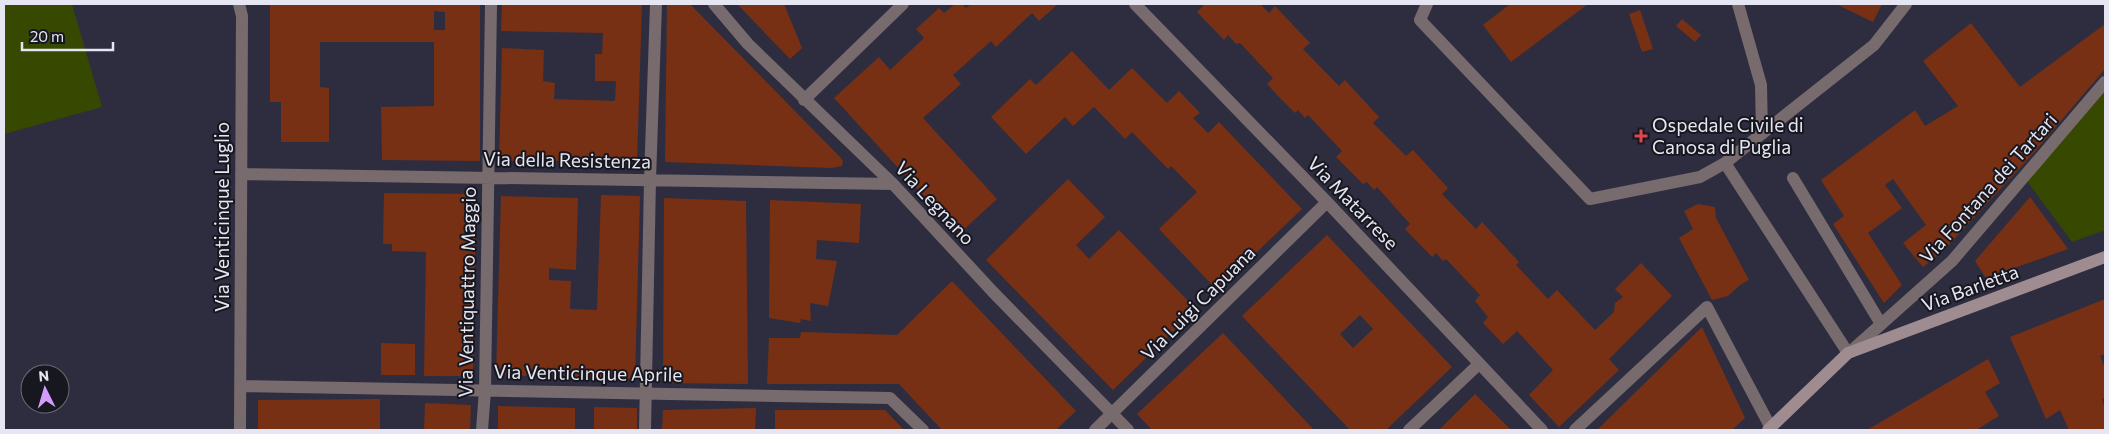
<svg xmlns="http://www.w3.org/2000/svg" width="2109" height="434" font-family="Commissioner,sans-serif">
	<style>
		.green { fill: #374801 }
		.building { fill: #773013; fill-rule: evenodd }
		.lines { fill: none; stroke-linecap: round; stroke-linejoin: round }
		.service { stroke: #776b6d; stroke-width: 12 }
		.minor { stroke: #776b6d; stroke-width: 12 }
		.secondary { stroke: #9f8c90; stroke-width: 12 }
		.health-dot { fill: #e0444e; stroke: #17171f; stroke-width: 2 }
		.labels { text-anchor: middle; stroke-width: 4; stroke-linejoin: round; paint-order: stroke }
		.poi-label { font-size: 19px; fill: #e5e6f2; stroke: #17171f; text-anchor: start }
		.street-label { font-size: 19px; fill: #e5e6f2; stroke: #17171f }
	</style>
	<rect width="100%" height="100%" fill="#2e2d40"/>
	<path class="green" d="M 4,4 L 72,4 L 102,107 L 4,134 Z
		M 2105,83 L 2105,230 L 2072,242 L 2024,177 Z"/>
	<path class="building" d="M 270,4 L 480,4 L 480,161 L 382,160 L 381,107 L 434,106 L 434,42 L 320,42 L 320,87 L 329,88 L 329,142 L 281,142 L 281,102 L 270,102 ZM 434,11 L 445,12 L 445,30 L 434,30 Z
		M 502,4 L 642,4 L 637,161 L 499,161 L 502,48 L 544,50 L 543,81 L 555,83 L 554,99 L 615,101 L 616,81 L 595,81 L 595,54 L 602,54 L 603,33 L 501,31 Z
		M 667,4 L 690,4 L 840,157 L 843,161 L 842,166 L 831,168 L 665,162 Z
		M 737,4 L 784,4 L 802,48 L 790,59 Z
		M 955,4 L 962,4 L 966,8 L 971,4 L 1058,4 L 1039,21 L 1032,13 L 996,47 L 991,41 L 953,75 L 961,84 L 923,118 L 997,199 L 959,234 L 834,98 L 879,57 L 890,70 L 924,38 L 916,29 L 939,8 L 944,13 Z
		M 1202,4 L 1260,4 L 1269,13 L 1275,6 L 1310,43 L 1303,49 L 1339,86 L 1345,80 L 1379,117 L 1373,123 L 1406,156 L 1413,150 L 1448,188 L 1442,194 L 1476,229 L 1482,222 L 1519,262 L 1516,265 L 1548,299 L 1557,290 L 1595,330 L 1614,312 L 1615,303 L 1623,297 L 1615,289 L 1641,263 L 1672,296 L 1609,359 L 1619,370 L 1559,427 L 1529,395 L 1553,370 L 1517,331 L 1503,344 L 1483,323 L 1488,317 L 1475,301 L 1480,295 L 1446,259 L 1443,261 L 1436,253 L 1432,257 L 1405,229 L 1410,224 L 1377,187 L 1374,190 L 1367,182 L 1363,184 L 1336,157 L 1342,151 L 1308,115 L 1305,118 L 1298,110 L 1295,113 L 1277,95 L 1267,84 L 1273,78 L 1240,43 L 1236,44 L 1228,35 L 1224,40 L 1197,12 L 1203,6 Z
		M 1510,4 L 1588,4 L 1511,62 L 1483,25 Z
		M 1836,4 L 1882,4 L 1873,22 Z
		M 1640,10 L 1653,49 L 1642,52 L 1629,14 Z
		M 1682,19 L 1701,35 L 1695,42 L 1676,26 Z
		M 1971,23 L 2020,87 L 2105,24 L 2105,69 L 2030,157 L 1944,250 L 1923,267 L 1903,243 L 1926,225 L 1893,179 L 1885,185 L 1902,208 L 1868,233 L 1902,285 L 1884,303 L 1833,224 L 1844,216 L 1821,180 L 1915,110 L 1925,126 L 1958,106 L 1923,61 Z
		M 1072,51 L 1109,90 L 1132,68 L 1167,103 L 1179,91 L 1200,113 L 1193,118 L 1208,133 L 1219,122 L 1302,209 L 1217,290 L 1159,229 L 1197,192 L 1171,166 L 1168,169 L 1132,132 L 1125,139 L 1094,107 L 1073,126 L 1065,117 L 1026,154 L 991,117 L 1030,79 L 1036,85 Z
		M 1068,179 L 1105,217 L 1076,245 L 1089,259 L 1119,230 L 1196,309 L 1113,390 L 986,260 Z
		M 384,193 L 476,194 L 473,376 L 424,376 L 426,252 L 392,251 L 392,244 L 383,244 Z
		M 601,195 L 640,196 L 635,379 L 496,375 L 501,196 L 578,198 L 576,270 L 549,268 L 549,280 L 571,281 L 570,309 L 597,310 Z
		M 2030,197 L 2068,249 L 1986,278 L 1975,261 Z
		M 664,198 L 746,201 L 748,384 L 663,383 Z
		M 770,200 L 861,204 L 859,243 L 817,240 L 816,259 L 837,261 L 828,306 L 810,303 L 811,321 L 801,319 L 800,323 L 769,318 Z
		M 1698,204 L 1715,207 L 1716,218 L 1749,280 L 1740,285 L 1728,296 L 1712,300 L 1679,238 L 1693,229 L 1684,211 Z
		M 1327,235 L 1452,367 L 1386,430 L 1350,430 L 1242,316 ZM 1360,315 L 1373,329 L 1353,348 L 1340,334 Z
		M 952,281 L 1076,411 L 1056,430 L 942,430 L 899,384 L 767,384 L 769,338 L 800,338 L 801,332 L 897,335 Z
		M 2105,299 L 2105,354 L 2100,356 L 2105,368 L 2105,398 L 2102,399 L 2105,409 L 2105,430 L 2069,430 L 2060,410 L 2046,419 L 2010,337 Z
		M 1702,327 L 1745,418 L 1732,430 L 1597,430 Z
		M 1223,333 L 1314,430 L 1152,430 L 1137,414 Z
		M 381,343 L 415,344 L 415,375 L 381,375 Z
		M 1988,359 L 2000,383 L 1985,392 L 1999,416 L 1976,430 L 1867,430 Z
		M 1475,394 L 1511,430 L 1439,430 Z
		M 380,399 L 380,430 L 258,430 L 258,400 Z
		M 425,403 L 471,405 L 470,430 L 424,430 Z
		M 498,406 L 575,408 L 575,430 L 498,430 Z
		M 594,407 L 637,408 L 637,430 L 594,430 Z
		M 756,408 L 755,430 L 662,430 L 663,410 Z
		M 775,410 L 885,410 L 904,430 L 775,430 Z"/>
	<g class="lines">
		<path class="service" d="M 1427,4 L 1420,20 L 1590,199 L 1700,177 L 1725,163 L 1874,45 L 1906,4
			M 1738,4 L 1761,85 L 1762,134
			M 1725,163 L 1848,353
			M 1793,178 L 1881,324"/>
		<path class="minor" d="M 239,4 L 242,16 L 240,430
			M 714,4 L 748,44 L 893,184 L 993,292 L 1128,430
			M 1135,4 L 1327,202 L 1542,430
			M 804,100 L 903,4
			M 241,174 L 893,184
			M 1850,352 L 1952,261 L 2105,82
			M 240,386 L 890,398 L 923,430
			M 482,430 L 485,390 L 491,4
			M 645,430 L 650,180 L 656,4
			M 1095,430 L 1327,202
			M 1409,430 L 1479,364
			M 1575,430 L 1707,307 L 1771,428"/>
		<path class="secondary" d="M 1768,430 L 1848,353 L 2105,257"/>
	</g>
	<path class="health-dot" d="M1638.5 128.5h5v5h5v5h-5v5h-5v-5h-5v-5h5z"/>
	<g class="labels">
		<g class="poi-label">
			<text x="1652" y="132">Ospedale Civile di<tspan x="1652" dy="22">Canosa di Puglia</tspan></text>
		</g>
		<g class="street-label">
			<text transform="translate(567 160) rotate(1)" y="7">Via della Resistenza</text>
			<text transform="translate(1988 188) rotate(-48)" y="7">Via Fontana dei Tartari</text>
			<text transform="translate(935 203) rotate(47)" y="7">Via Legnano</text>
			<text transform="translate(1353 203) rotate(46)" y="7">Via Matarrese</text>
			<text transform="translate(222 217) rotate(-90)" y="7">Via Venticinque Luglio</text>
			<text transform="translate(1970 288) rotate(-20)" y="7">Via Barletta</text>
			<text transform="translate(467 292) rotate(-89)" y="7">Via Ventiquattro Maggio</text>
			<text transform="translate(1198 303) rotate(-45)" y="7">Via Luigi Capuana</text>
			<text transform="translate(588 373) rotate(1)" y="7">Via Venticinque Aprile</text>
		</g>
	</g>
	<rect width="2109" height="434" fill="none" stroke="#e5e6f2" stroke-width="10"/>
	<g transform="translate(45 389) rotate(355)"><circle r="24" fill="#17171f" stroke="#696a73"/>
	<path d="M0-4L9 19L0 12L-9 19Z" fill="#d49cfc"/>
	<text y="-8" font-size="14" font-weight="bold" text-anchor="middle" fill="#e5e6f2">N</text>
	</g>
	<path d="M22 42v8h91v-8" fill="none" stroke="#e5e6f2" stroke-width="2.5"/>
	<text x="30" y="42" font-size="15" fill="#e5e6f2" stroke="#17171f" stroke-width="4" paint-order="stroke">20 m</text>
</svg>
